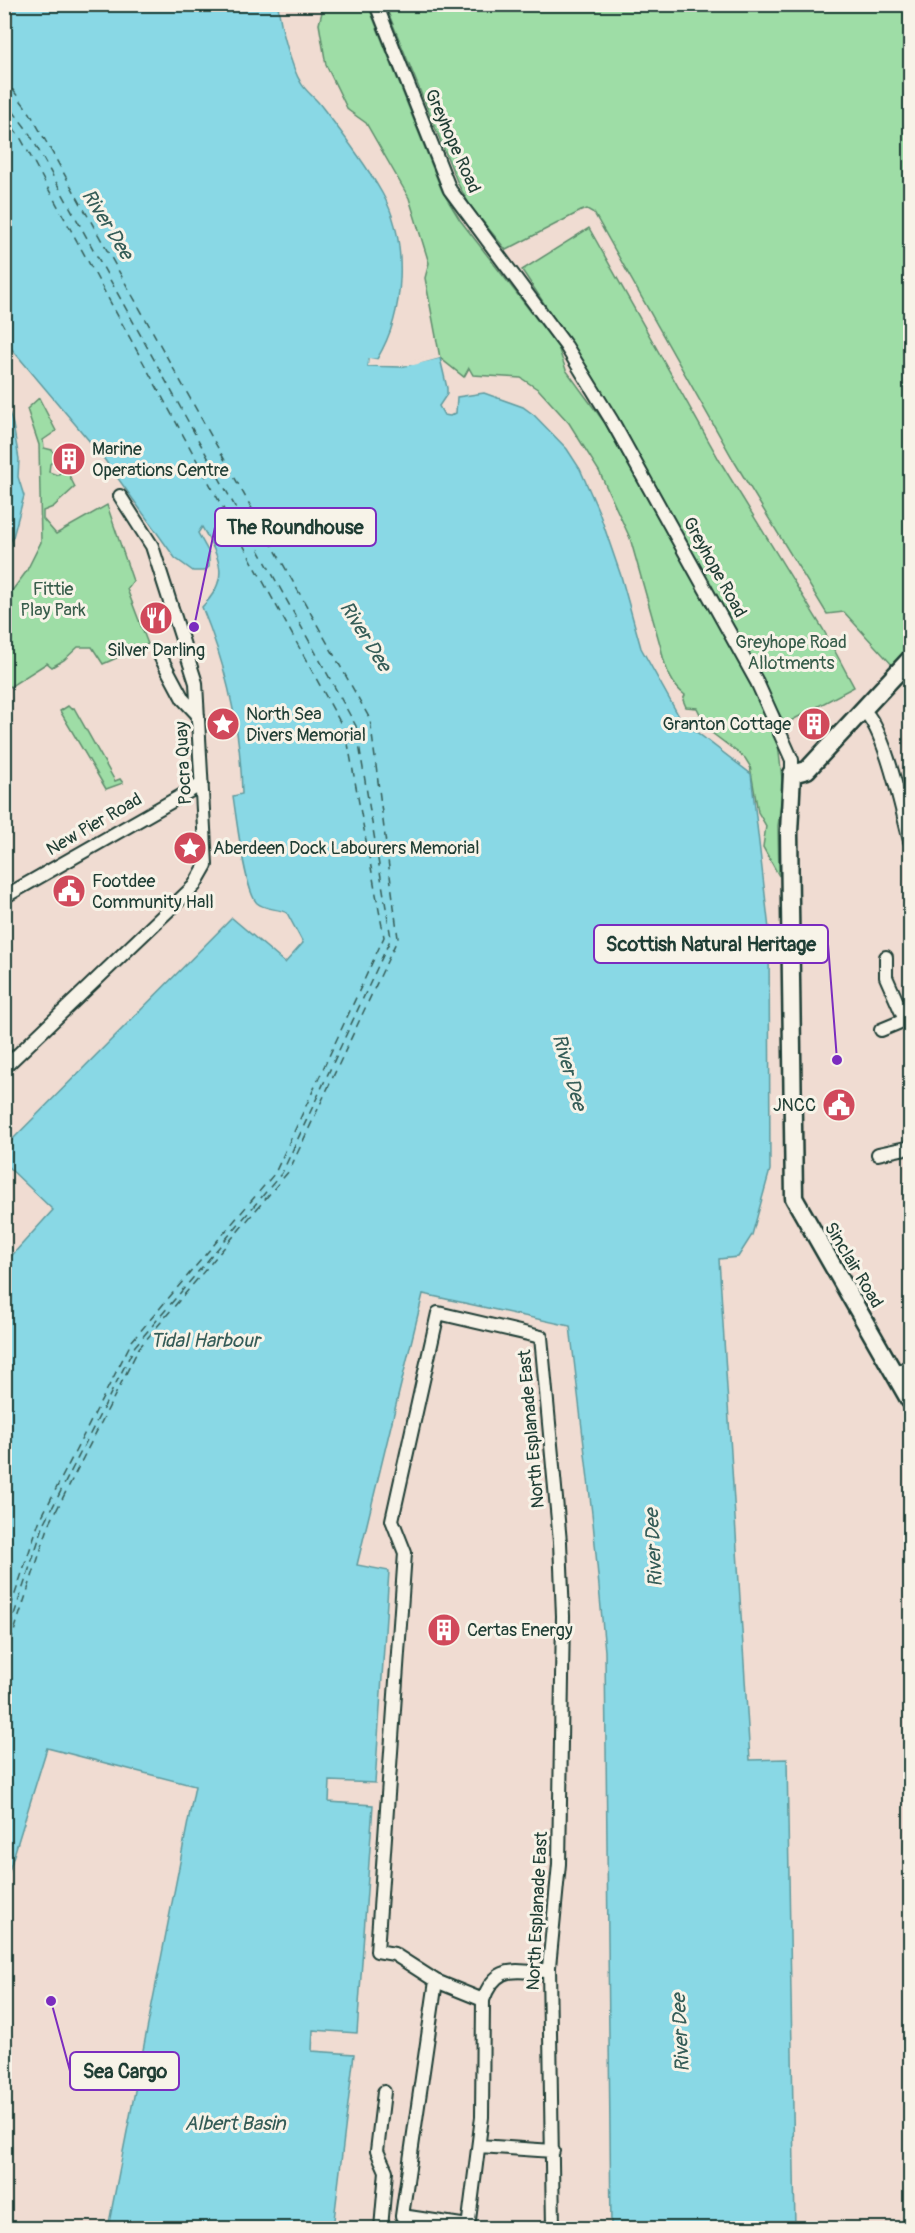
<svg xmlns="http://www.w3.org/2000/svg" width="915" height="2233" font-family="Pangolin,sans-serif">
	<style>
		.green { fill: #9edda6; stroke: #5e8d6d; stroke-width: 1.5 }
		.water { fill: #89d8e5; stroke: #5f9a9e; stroke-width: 1.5 }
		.pier { fill: #f0dcd2 }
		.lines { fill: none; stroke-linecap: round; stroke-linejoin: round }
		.ferry { stroke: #345c57; stroke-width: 1.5; stroke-dasharray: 8 6; stroke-linecap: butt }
		.street-casing { stroke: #1f3d34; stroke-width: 16 }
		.secondary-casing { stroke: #1f3d34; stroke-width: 21 }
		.street { stroke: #f7f3e8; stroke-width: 12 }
		.secondary { stroke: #f7f3e8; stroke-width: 16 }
		.labels { text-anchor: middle; stroke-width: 6; stroke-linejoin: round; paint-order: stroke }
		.street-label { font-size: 18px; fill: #1f3d34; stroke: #f7f3e8 }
		.poi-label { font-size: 18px; fill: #1f3d34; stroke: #f7f3e8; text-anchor: start }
		.park-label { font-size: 18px; fill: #385d4b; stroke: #f7f3e8 }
		.water-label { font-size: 20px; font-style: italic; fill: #345c57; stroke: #f7f3e8 }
		.leader { fill: none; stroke: #7b2cbf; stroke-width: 2 }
		.callout-dot { fill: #7b2cbf; stroke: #f7f3e8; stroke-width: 2 }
		.callout { fill: #f7f3e8; stroke: #7b2cbf; stroke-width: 2 }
		.callout-label { font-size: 20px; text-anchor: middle; font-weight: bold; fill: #1f3d34 }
	</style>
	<rect width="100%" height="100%" fill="#f0dcd2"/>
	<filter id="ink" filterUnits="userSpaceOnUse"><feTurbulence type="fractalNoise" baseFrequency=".0167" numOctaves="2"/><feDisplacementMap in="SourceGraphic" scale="12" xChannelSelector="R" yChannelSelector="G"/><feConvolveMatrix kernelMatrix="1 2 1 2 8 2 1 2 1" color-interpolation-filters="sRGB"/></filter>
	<g filter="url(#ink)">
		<path class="green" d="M 318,5 L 368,5 L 442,191 L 460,220 L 558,347 L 566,370 L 604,422 L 753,686 L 778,744 L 783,787 L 778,826 L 779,876 L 763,847 L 766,826 L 758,812 L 750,766 L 745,758 L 708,730 L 697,708 L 686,707 L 683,700 L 685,695 C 670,684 664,664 661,648 L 630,538 L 599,471 L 569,423 L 539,390 L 521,378 L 473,375 L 469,368 L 464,377 L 440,358 L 425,278 L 429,263 L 409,198 L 366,123 L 348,110 L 326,65 L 319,24 L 322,12 Z
			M 385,5 L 910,5 L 910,649 L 894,667 L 844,612 L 827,614 L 734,461 L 594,213 L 587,209 L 581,211 L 506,250 L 471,207 L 459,186 Z
			M 589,228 L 721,463 L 823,629 L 854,687 L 785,724 L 594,379 L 522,270 Z
			M 39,398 L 56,431 L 43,440 L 44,448 L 52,450 L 57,458 L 50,464 L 49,472 L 57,475 L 66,469 L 75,487 L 53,507 L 43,511 L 43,519 L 56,534 L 107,505 L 133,581 L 127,589 L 148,644 L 103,664 L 92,647 L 78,647 L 64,660 L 52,667 L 47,663 L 5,690 L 5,600 L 26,572 L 41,542 L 39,445 L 27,409 Z
			M 68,706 L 71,709 L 74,708 L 115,781 L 120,779 L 123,783 L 106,789 L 60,711 Z"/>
		<path class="water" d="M 5,5 L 278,5 C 280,24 291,67 301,83 C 306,92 316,98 322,107 C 343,134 365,163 382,193 C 409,241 405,313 377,359 L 369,359 L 368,366 L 400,367 L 440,358 L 447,388 L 447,394 L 439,406 L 444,415 L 450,416 L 456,413 L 457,397 L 484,393 L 523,407 L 534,415 L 567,449 L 580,469 L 599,512 L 621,576 L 641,648 L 681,720 L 751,774 L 769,929 L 770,1170 L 752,1235 L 738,1257 L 719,1259 L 750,1760 L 787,1759 L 795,2228 L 611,2228 L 605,1651 L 593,1522 L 570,1326 L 423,1294 L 357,1565 L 389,1571 L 375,1783 L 330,1781 L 329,1802 L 373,1805 L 357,2033 L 313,2030 L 312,2051 L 354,2054 L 333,2228 L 108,2228 L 195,1786 L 47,1748 L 5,1884 L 5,1263 L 53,1210 L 5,1164 L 5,1147 L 232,918 L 285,963 L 303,943 L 287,913 C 278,908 265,910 257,903 C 245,892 236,815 233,796 L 242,794 C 241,729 227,668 202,607 C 231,578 220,559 202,527 L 198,533 L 209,553 L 209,567 L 204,571 L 193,571 L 175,558 L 102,456 L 5,341 Z
			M 5,399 L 13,425 L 19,459 L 18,477 L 24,496 L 13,537 L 5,550 Z"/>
		<path class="pier" d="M 440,355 L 440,358 L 414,365 L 368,366 L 369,358 L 380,360 L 371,363 L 400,364 Z"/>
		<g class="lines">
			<path class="ferry" d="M 4,78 L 30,113 L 370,719 L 398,938 L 289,1171 L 139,1348 L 49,1525 L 4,1662
				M 4,99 L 28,131 L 356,726 L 391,938 L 282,1173 L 135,1346 L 44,1524 L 4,1645
				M 4,116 L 20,137 L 346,733 L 384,937 L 275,1173 L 132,1341 L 39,1522 L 4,1627"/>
			<defs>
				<path id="street" d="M 376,4 L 450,190 L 566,346 L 612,421 L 757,682 L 792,760 L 792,774
					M 160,656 L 183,699 L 198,715
					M 863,710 C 885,728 902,811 910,841
					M 4,897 L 202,784
					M 886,957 L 886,977 L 905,1020
					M 881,1030 L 910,1018
					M 4,1068 L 194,886 L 206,865 L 196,683 L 152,546 L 120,496
					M 878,1154 L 906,1148
					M 896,1375 L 910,1365
					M 549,1967 C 531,1982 500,1952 483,2000 L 436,1981 L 394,1954 L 377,1951 L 405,1553 L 392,1520 L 438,1313 L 541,1337 L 560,1542 L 563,1616 L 559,1864 L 549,1967 L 553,2228
					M 436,1981 L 402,2216 L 468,2226
					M 479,2146 L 553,2151
					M 381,2228 L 386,2171 L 377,2151 L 384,2092
					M 468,2228 L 482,2117 L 483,2000"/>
				<path id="secondary" d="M 910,659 L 807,770 L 792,774 L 789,832 L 794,1198 L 910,1401"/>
			</defs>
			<use href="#street" class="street-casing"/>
			<use href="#secondary" class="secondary-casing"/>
			<use href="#street" class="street"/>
			<use href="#secondary" class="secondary"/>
		</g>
	</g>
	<defs>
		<symbol id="building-disc" viewBox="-11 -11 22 22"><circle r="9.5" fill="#d1495b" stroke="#f7f3e8"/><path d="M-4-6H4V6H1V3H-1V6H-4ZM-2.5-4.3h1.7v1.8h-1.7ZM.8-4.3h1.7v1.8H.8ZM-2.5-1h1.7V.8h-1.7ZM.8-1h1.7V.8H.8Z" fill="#fff"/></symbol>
		<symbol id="restaurant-disc" viewBox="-11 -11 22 22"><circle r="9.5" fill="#d1495b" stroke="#f7f3e8"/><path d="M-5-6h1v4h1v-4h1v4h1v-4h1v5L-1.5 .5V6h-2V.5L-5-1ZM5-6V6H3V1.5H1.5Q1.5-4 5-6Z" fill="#fff"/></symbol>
		<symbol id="sight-disc" viewBox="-11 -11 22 22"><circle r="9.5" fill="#d1495b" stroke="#f7f3e8"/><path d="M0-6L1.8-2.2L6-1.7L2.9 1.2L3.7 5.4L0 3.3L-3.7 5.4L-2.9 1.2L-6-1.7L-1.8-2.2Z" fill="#fff"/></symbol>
		<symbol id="civic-disc" viewBox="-11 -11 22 22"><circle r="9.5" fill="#d1495b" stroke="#f7f3e8"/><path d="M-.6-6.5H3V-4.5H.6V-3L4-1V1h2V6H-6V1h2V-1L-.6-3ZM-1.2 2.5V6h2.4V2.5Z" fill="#fff"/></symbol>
	</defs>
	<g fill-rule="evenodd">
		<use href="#building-disc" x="50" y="440" width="38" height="38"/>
		<use href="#restaurant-disc" x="137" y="599" width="38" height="38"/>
		<use href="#sight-disc" x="204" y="705" width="38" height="38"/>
		<use href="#building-disc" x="795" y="705" width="38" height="38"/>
		<use href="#sight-disc" x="171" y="829" width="38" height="38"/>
		<use href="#civic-disc" x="50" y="872" width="38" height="38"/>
		<use href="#civic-disc" x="820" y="1086" width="38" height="38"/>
		<use href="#building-disc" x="425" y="1611" width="38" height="38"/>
	</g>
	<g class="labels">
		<g class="street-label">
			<text transform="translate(453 141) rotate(66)" y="6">Greyhope Road</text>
			<text transform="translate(715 567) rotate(61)" y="6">Greyhope Road</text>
			<text transform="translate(183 763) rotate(-93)" y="6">Pocra Quay</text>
			<text transform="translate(94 824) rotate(-30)" y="6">New Pier Road</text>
			<text transform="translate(854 1265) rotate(59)" y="6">Sinclair Road</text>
			<text transform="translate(531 1429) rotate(-95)" y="6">North Esplanade East</text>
			<text transform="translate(537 1911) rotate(-87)" y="6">North Esplanade East</text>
		</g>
		<g class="poi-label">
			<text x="92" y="455">Marine<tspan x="92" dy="21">Operations Centre</tspan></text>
			<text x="156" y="656" text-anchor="middle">Silver Darling</text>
			<text x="246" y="720">North Sea<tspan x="246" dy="21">Divers Memorial</tspan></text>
			<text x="791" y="730" text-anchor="end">Granton Cottage</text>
			<text x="213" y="854">Aberdeen Dock Labourers Memorial</text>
			<text x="92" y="887">Footdee<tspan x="92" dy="21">Community Hall</tspan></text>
			<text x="816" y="1111" text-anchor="end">JNCC</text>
			<text x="467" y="1636">Certas Energy</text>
		</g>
		<g class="park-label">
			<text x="53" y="595">Fittie<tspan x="53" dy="21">Play Park</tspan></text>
			<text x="791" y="648">Greyhope Road<tspan x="791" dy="21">Allotments</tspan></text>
		</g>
		<g class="water-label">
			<text transform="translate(108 224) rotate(58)" y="7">River Dee</text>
			<text transform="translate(366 636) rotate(58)" y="7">River Dee</text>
			<text transform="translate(570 1072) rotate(74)" y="7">River Dee</text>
			<text x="205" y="1347">Tidal Harbour</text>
			<text transform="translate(653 1548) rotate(-93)" y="7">River Dee</text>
			<text transform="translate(680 2033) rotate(-93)" y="7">River Dee</text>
			<text x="235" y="2130">Albert Basin</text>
		</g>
	</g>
	<path class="leader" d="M194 627L215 527M837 1060L828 944M51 2001L70 2071"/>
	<g class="callout-dot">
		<circle cx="194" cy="627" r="6"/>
		<circle cx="837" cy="1060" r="6"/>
		<circle cx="51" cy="2001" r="6"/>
	</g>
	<g class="callout">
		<rect x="215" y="508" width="161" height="38" rx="6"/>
		<rect x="594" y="925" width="234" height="38" rx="6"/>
		<rect x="70" y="2052" width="109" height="38" rx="6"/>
	</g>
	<g class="callout-label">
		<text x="295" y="534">The Roundhouse</text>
		<text x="711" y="951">Scottish Natural Heritage</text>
		<text x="125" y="2078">Sea Cargo</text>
	</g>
	<rect width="915" height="2233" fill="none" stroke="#f7f3e8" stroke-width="24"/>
	<rect x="12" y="12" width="891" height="2209" fill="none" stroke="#1f3d34" stroke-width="2" filter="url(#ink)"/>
</svg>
